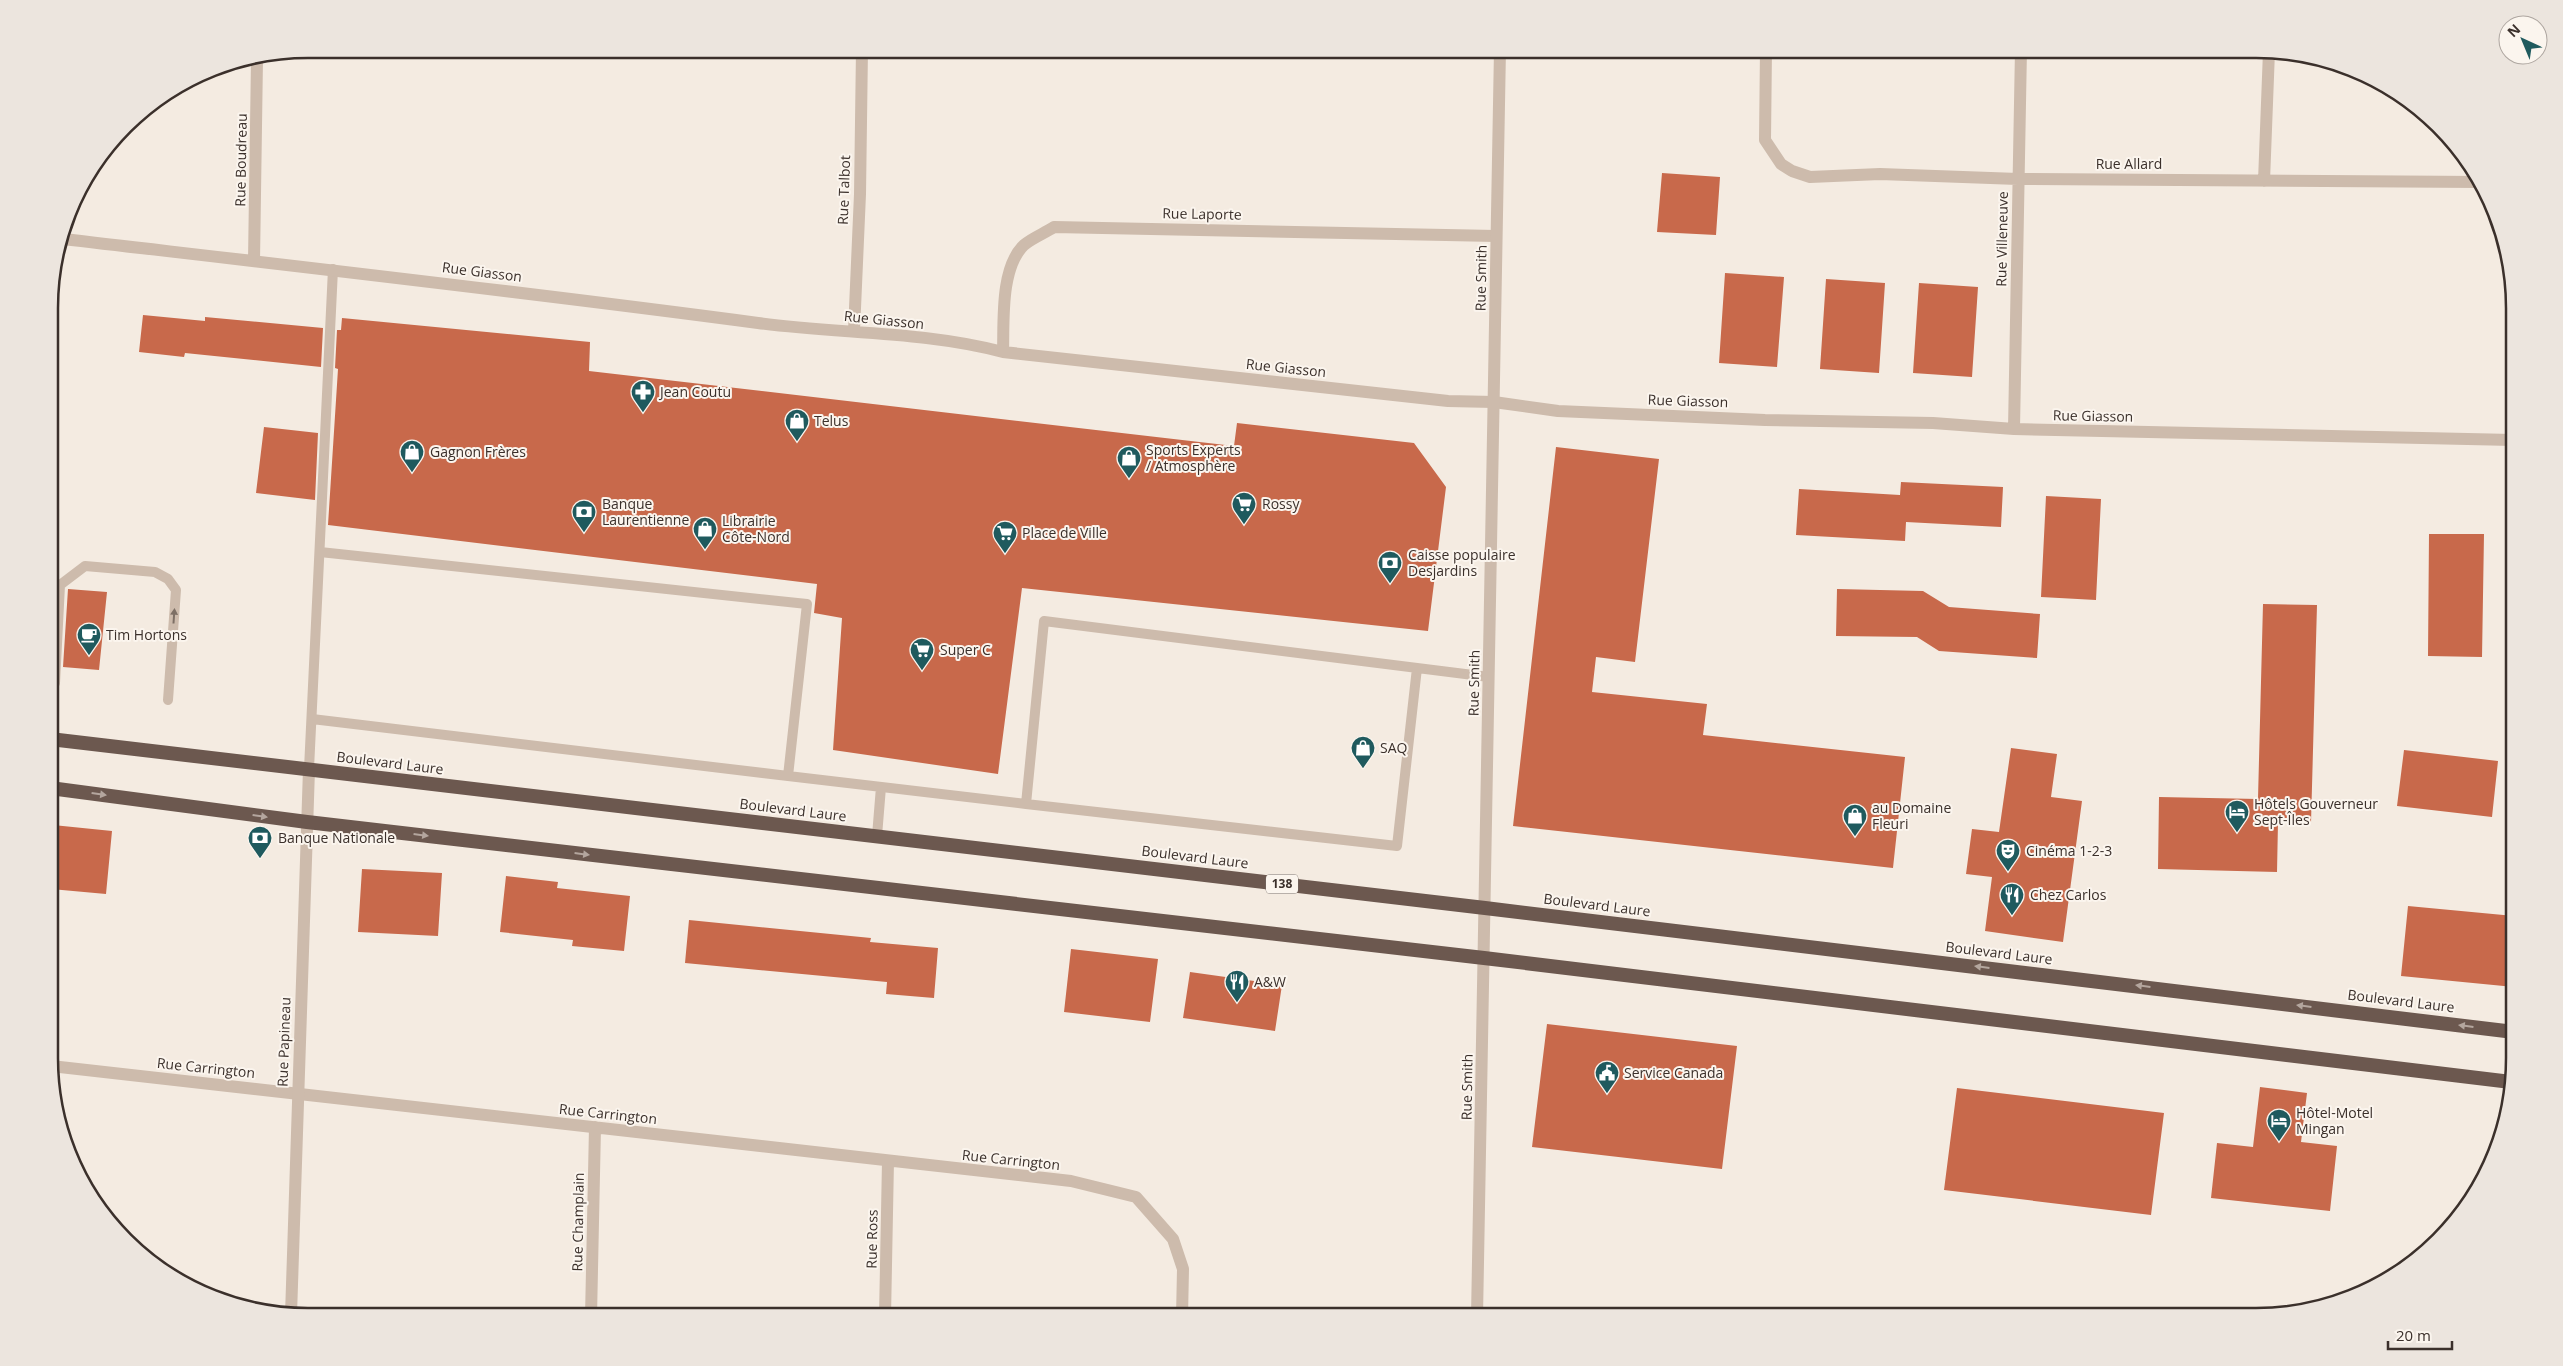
<svg xmlns="http://www.w3.org/2000/svg" width="2563" height="1366" font-family="'Open Sans',sans-serif">
	<style>
		.building { fill: #c8694b }
		.lines { fill: none; stroke-linecap: round; stroke-linejoin: round }
		.service { stroke: #cdbbac; stroke-width: 10 }
		.minor { stroke: #cdbbac; stroke-width: 12 }
		.tertiary { stroke: #cdbbac; stroke-width: 12 }
		.trunk { stroke: #6c584f; stroke-width: 14 }
		.oneway { fill: #7d6f65 }
		.oneway2 { fill: #b4a69e }
		.labels { text-anchor: middle; stroke-width: 4; stroke-linejoin: round; paint-order: stroke }
		.shield { fill: #fbf5ee; stroke: #756b66; stroke-width: 1 }
		.shield-label { font-size: 12px; font-weight: bold; fill: #3b302b }
		.street-label { font-size: 14px; fill: #3b302b; stroke: #fbf5ee }
		.poi-label { font-size: 14px; fill: #3b302b; stroke: #fbf5ee; text-anchor: start }
		.rim { fill: none; stroke: #3b302b; stroke-width: 2.5 }
	</style>
	<rect width="100%" height="100%" fill="#f4ebe1"/>
	<path class="building" d="M 1662,173 L 1720,177 L 1716,235 L 1657,232 Z
		M 1725,273 L 1784,277 L 1777,367 L 1719,363 Z
		M 1826,279 L 1885,283 L 1879,373 L 1820,369 Z
		M 1919,283 L 1978,287 L 1972,377 L 1913,373 Z
		M 143,315 L 205,321 L 205,317 L 323,328 L 321,367 L 185,353 L 184,357 L 139,352 Z
		M 342,318 L 590,342 L 589,371 L 1234,446 L 1237,423 L 1414,443 L 1446,487 L 1428,631 L 1022,588 L 998,774 L 833,750 L 842,618 L 814,613 L 817,584 L 328,525 L 338,369 L 335,368 L 337,330 L 341,330 Z
		M 264,427 L 318,433 L 315,500 L 256,493 Z
		M 1556,447 L 1659,459 L 1635,662 L 1596,657 L 1592,692 L 1707,704 L 1703,735 L 1905,757 L 1893,868 L 1513,826 Z
		M 1901,482 L 2003,487 L 2001,527 L 1906,522 L 1905,541 L 1796,535 L 1799,489 L 1900,495 Z
		M 2046,496 L 2101,499 L 2096,600 L 2041,597 Z
		M 2429,534 L 2484,534 L 2482,657 L 2428,656 Z
		M 68,589 L 107,592 L 99,670 L 63,667 Z
		M 1837,589 L 1923,591 L 1949,607 L 2040,614 L 2037,658 L 1939,651 L 1917,637 L 1836,636 Z
		M 2263,604 L 2317,605 L 2311,823 L 2278,822 L 2277,872 L 2158,869 L 2159,797 L 2258,799 Z
		M 2011,748 L 2057,754 L 2051,797 L 2082,801 L 2063,942 L 1985,931 L 1992,877 L 1966,874 L 1972,829 L 1999,832 Z
		M 2404,750 L 2498,761 L 2492,817 L 2397,806 Z
		M 53,825 L 112,831 L 106,894 L 51,889 Z
		M 362,869 L 442,873 L 438,936 L 358,932 Z
		M 506,876 L 558,882 L 557,888 L 630,896 L 624,951 L 572,946 L 573,940 L 500,932 Z
		M 2408,906 L 2514,916 L 2514,987 L 2401,976 Z
		M 689,920 L 871,938 L 870,942 L 938,948 L 934,998 L 886,994 L 887,982 L 685,963 Z
		M 1071,949 L 1158,959 L 1150,1022 L 1064,1012 Z
		M 1190,972 L 1282,985 L 1275,1031 L 1183,1018 Z
		M 1547,1024 L 1737,1046 L 1722,1169 L 1532,1147 Z
		M 2260,1087 L 2307,1093 L 2301,1142 L 2337,1146 L 2330,1211 L 2211,1198 L 2217,1143 L 2253,1147 Z
		M 1957,1088 L 2164,1113 L 2151,1215 L 1944,1190 Z"/>
	<g class="lines">
		<path class="service" d="M 320,552 L 807,604 L 788,776 L 1026,804 L 1044,621 L 1489,677
			M 55,683 L 60,585 L 85,566 L 155,572 L 168,579 L 176,590 L 168,700
			M 312,719 L 788,776
			M 309,769 L 333,269
			M 1026,804 L 1397,846 L 1417,668
			M 877,836 L 881,787"/>
		<path class="minor" d="M 1766,49 L 1765,140 L 1781,164 L 1792,171 L 1810,177 L 1880,174 L 2018,179 L 2480,182
			M 2264,181 L 2269,51
			M 63,239 C 295,266 526,292 758,323 C 839,334 924,331 1003,352 L 1448,401 L 1494,402 L 1558,411 L 1765,420 L 1933,423 L 2014,429 L 2513,440
			M 254,261 L 257,59
			M 854,331 L 860,194 L 862,49
			M 1003,352 C 1004,322 1000,268 1024,245 C 1032,238 1045,233 1054,227 L 1496,236
			M 2014,429 L 2021,49
			M 51,1066 L 1071,1181 L 1136,1197 L 1173,1239 L 1183,1269 L 1182,1317
			M 591,1317 L 595,1127
			M 885,1317 L 888,1161"/>
		<path class="tertiary" d="M 291,1315 L 309,769
			M 1477,1317 L 1500,49"/>
		<path class="trunk" d="M 50,739 L 1485,908 L 2514,1032
			M 50,788 L 307,822 L 1484,958 L 2511,1082"/>
	</g>
	<defs><path id="oneway-solid" d="M-6-.8H1V-3.2L6.5 0L1 3.2V.8H-6Z" transform="scale(1.25)"/></defs>
	<use class="oneway" href="#oneway-solid" transform="translate(174 616) rotate(-86)"/>
	<g class="oneway2">
		<use href="#oneway-solid" transform="translate(99 794) rotate(8)"/>
		<use href="#oneway-solid" transform="translate(260 816) rotate(8)"/>
		<use href="#oneway-solid" transform="translate(421 835) rotate(7)"/>
		<use href="#oneway-solid" transform="translate(582 854) rotate(7)"/>
		<use href="#oneway-solid" transform="translate(1982 967) rotate(-173)"/>
		<use href="#oneway-solid" transform="translate(2143 986) rotate(-173)"/>
		<use href="#oneway-solid" transform="translate(2304 1006) rotate(-173)"/>
		<use href="#oneway-solid" transform="translate(2466 1026) rotate(-173)"/>
	</g>
	<defs>
		<symbol id="pharmacy-pin" viewBox="-11 -11 22 30"><path d="M0 17L-7.5 6A9.5 9.5 0 1 1 7.5 6Z" fill="#1f5a5e" stroke="#fbf5ee"/><path d="M-2-6h4v4h4v4h-4v4h-4v-4h-4v-4h4Z" fill="#fff"/></symbol>
		<symbol id="shop-pin" viewBox="-11 -11 22 30"><path d="M0 17L-7.5 6A9.5 9.5 0 1 1 7.5 6Z" fill="#1f5a5e" stroke="#fbf5ee"/><path d="M-5-2.5h2.3a2.7 3.5 0 0 1 5.4 0H5L5.5 6h-11ZM-1.5-2.5h3a1.5 2.3 0 0 0-3 0Z" fill="#fff"/></symbol>
		<symbol id="supermarket-pin" viewBox="-11 -11 22 30"><path d="M0 17L-7.5 6A9.5 9.5 0 1 1 7.5 6Z" fill="#1f5a5e" stroke="#fbf5ee"/><path d="M-6-5.5h2.5l.6 2H6L4.5 2H-2.5L-4.4-4H-6ZM-1.5 3.2a1.3 1.3 0 1 0 .1 0ZM3 3.2a1.3 1.3 0 1 0 .1 0Z" fill="#fff"/></symbol>
		<symbol id="bank-pin" viewBox="-11 -11 22 30"><path d="M0 17L-7.5 6A9.5 9.5 0 1 1 7.5 6Z" fill="#1f5a5e" stroke="#fbf5ee"/><path d="M-6-4H6V4H-6ZM0-2.3a2.3 2.3 0 1 0 0 4.6a2.3 2.3 0 1 0 0-4.6Z" fill="#fff"/></symbol>
		<symbol id="cafe-pin" viewBox="-11 -11 22 30"><path d="M0 17L-7.5 6A9.5 9.5 0 1 1 7.5 6Z" fill="#1f5a5e" stroke="#fbf5ee"/><path d="M-5.5-4.5H6V0H3Q3 3.5 0 3.5H-2.5Q-5.5 3.5-5.5 0ZM3-3.2v2h1.7v-2ZM-6 4.5H4V6H-6Z" fill="#fff"/></symbol>
		<symbol id="hotel-pin" viewBox="-11 -11 22 30"><path d="M0 17L-7.5 6A9.5 9.5 0 1 1 7.5 6Z" fill="#1f5a5e" stroke="#fbf5ee"/><path d="M-6-4.5h1.5V1H6V5H4.5V3h-9V5H-6ZM-4 0a1.8 1.8 0 1 1 3.6 0ZM.5 0V-2.5h3Q6-2.5 6 0Z" fill="#fff"/></symbol>
		<symbol id="theatre-pin" viewBox="-11 -11 22 30"><path d="M0 17L-7.5 6A9.5 9.5 0 1 1 7.5 6Z" fill="#1f5a5e" stroke="#fbf5ee"/><path d="M-5-5.5Q0-4 5-5.5V0Q5 5 0 6Q-5 5-5 0ZM-3.3-2.5H-1v1.5H-3.3ZM1-2.5H3.3v1.5H1ZM-2.8 1Q0 5.5 2.8 1Z" fill="#fff"/></symbol>
		<symbol id="restaurant-pin" viewBox="-11 -11 22 30"><path d="M0 17L-7.5 6A9.5 9.5 0 1 1 7.5 6Z" fill="#1f5a5e" stroke="#fbf5ee"/><path d="M-5-6h1v4h1v-4h1v4h1v-4h1v5L-1.5 .5V6h-2V.5L-5-1ZM5-6V6H3V1.5H1.5Q1.5-4 5-6Z" fill="#fff"/></symbol>
		<symbol id="civic-pin" viewBox="-11 -11 22 30"><path d="M0 17L-7.5 6A9.5 9.5 0 1 1 7.5 6Z" fill="#1f5a5e" stroke="#fbf5ee"/><path d="M-.6-6.5H3V-4.5H.6V-3L4-1V1h2V6H-6V1h2V-1L-.6-3ZM-1.2 2.5V6h2.4V2.5Z" fill="#fff"/></symbol>
	</defs>
	<g fill-rule="evenodd">
		<use href="#pharmacy-pin" x="629" y="378" width="28" height="38"/>
		<use href="#shop-pin" x="783" y="407" width="28" height="38"/>
		<use href="#shop-pin" x="398" y="438" width="28" height="38"/>
		<use href="#shop-pin" x="1115" y="444" width="28" height="38"/>
		<use href="#supermarket-pin" x="1230" y="490" width="28" height="38"/>
		<use href="#bank-pin" x="570" y="498" width="28" height="38"/>
		<use href="#shop-pin" x="691" y="515" width="28" height="38"/>
		<use href="#supermarket-pin" x="991" y="519" width="28" height="38"/>
		<use href="#bank-pin" x="1376" y="549" width="28" height="38"/>
		<use href="#cafe-pin" x="75" y="621" width="28" height="38"/>
		<use href="#supermarket-pin" x="908" y="636" width="28" height="38"/>
		<use href="#shop-pin" x="1349" y="734" width="28" height="38"/>
		<use href="#hotel-pin" x="2223" y="798" width="28" height="38"/>
		<use href="#shop-pin" x="1841" y="802" width="28" height="38"/>
		<use href="#bank-pin" x="246" y="824" width="28" height="38"/>
		<use href="#theatre-pin" x="1994" y="837" width="28" height="38"/>
		<use href="#restaurant-pin" x="1998" y="881" width="28" height="38"/>
		<use href="#restaurant-pin" x="1223" y="968" width="28" height="38"/>
		<use href="#civic-pin" x="1593" y="1059" width="28" height="38"/>
		<use href="#hotel-pin" x="2265" y="1107" width="28" height="38"/>
	</g>
	<g class="labels">
		<rect class="shield" x="1266" y="874.5" width="32" height="19" rx="4"/>
		<g class="shield-label">
			<text x="1282" y="888">138</text>
		</g>
		<g class="street-label">
			<text transform="translate(241 160) rotate(-89)" y="5">Rue Boudreau</text>
			<text x="2129" y="169">Rue Allard</text>
			<text transform="translate(844 190) rotate(-88)" y="5">Rue Talbot</text>
			<text transform="translate(1202 214) rotate(1)" y="5">Rue Laporte</text>
			<text transform="translate(2002 239) rotate(-89)" y="5">Rue Villeneuve</text>
			<text transform="translate(482 272) rotate(7)" y="5">Rue Giasson</text>
			<text transform="translate(1481 278) rotate(-89)" y="5">Rue Smith</text>
			<text transform="translate(884 320) rotate(6)" y="5">Rue Giasson</text>
			<text transform="translate(1286 368) rotate(6)" y="5">Rue Giasson</text>
			<text transform="translate(1688 401) rotate(2)" y="5">Rue Giasson</text>
			<text transform="translate(2093 416) rotate(1)" y="5">Rue Giasson</text>
			<text transform="translate(1474 683) rotate(-89)" y="5">Rue Smith</text>
			<text transform="translate(390 763) rotate(7)" y="5">Boulevard Laure</text>
			<text transform="translate(793 810) rotate(7)" y="5">Boulevard Laure</text>
			<text transform="translate(1195 857) rotate(7)" y="5">Boulevard Laure</text>
			<text transform="translate(1597 905) rotate(7)" y="5">Boulevard Laure</text>
			<text transform="translate(1999 953) rotate(7)" y="5">Boulevard Laure</text>
			<text transform="translate(2401 1001) rotate(7)" y="5">Boulevard Laure</text>
			<text transform="translate(284 1042) rotate(-88)" y="5">Rue Papineau</text>
			<text transform="translate(206 1068) rotate(6)" y="5">Rue Carrington</text>
			<text transform="translate(1467 1087) rotate(-89)" y="5">Rue Smith</text>
			<text transform="translate(608 1114) rotate(6)" y="5">Rue Carrington</text>
			<text transform="translate(1011 1160) rotate(6)" y="5">Rue Carrington</text>
			<text transform="translate(578 1222) rotate(-89)" y="5">Rue Champlain</text>
			<text transform="translate(872 1239) rotate(-89)" y="5">Rue Ross</text>
		</g>
		<g class="poi-label">
			<text x="660" y="397">Jean Coutu</text>
			<text x="814" y="426">Telus</text>
			<text x="1146" y="455">Sports Experts<tspan x="1146" dy="16">/ Atmosphère</tspan></text>
			<text x="430" y="457">Gagnon Frères</text>
			<text x="602" y="509">Banque<tspan x="602" dy="16">Laurentienne</tspan></text>
			<text x="1262" y="509">Rossy</text>
			<text x="722" y="526">Librairie<tspan x="722" dy="16">Côte-Nord</tspan></text>
			<text x="1022" y="538">Place de Ville</text>
			<text x="1408" y="560">Caisse populaire<tspan x="1408" dy="16">Desjardins</tspan></text>
			<text x="106" y="640">Tim Hortons</text>
			<text x="940" y="655">Super C</text>
			<text x="1380" y="753">SAQ</text>
			<text x="2254" y="809">Hôtels Gouverneur<tspan x="2254" dy="16">Sept-Îles</tspan></text>
			<text x="1872" y="813">au Domaine<tspan x="1872" dy="16">Fleuri</tspan></text>
			<text x="278" y="843">Banque Nationale</text>
			<text x="2026" y="856">Cinéma 1-2-3</text>
			<text x="2030" y="900">Chez Carlos</text>
			<text x="1254" y="987">A&amp;W</text>
			<text x="1624" y="1078">Service Canada</text>
			<text x="2296" y="1118">Hôtel-Motel<tspan x="2296" dy="16">Mingan</tspan></text>
		</g>
	</g>
	<path d="M0 0H2563V1366H0ZM308 58H2256A250 250 0 0 1 2506 308V1058A250 250 0 0 1 2256 1308H308A250 250 0 0 1 58 1058V308A250 250 0 0 1 308 58Z" fill="#ece5de" fill-rule="evenodd"/>
	<path class="rim" d="M308 58H2256A250 250 0 0 1 2506 308V1058A250 250 0 0 1 2256 1308H308A250 250 0 0 1 58 1058V308A250 250 0 0 1 308 58Z"/>
	<g transform="translate(2523 40) rotate(316)"><circle r="24" fill="#fbf5ee" stroke="#aea6a0"/>
	<path d="M0-4L9 19L0 12L-9 19Z" fill="#1f5a5e"/>
	<text y="-8" font-size="14" font-weight="bold" text-anchor="middle" fill="#3b302b">N</text>
	</g>
	<path d="M2388 1341v8h64v-8" fill="none" stroke="#3b302b" stroke-width="2.5"/>
	<text x="2396" y="1341" font-size="15" fill="#3b302b" stroke="#fbf5ee" stroke-width="4" paint-order="stroke">20 m</text>
</svg>
